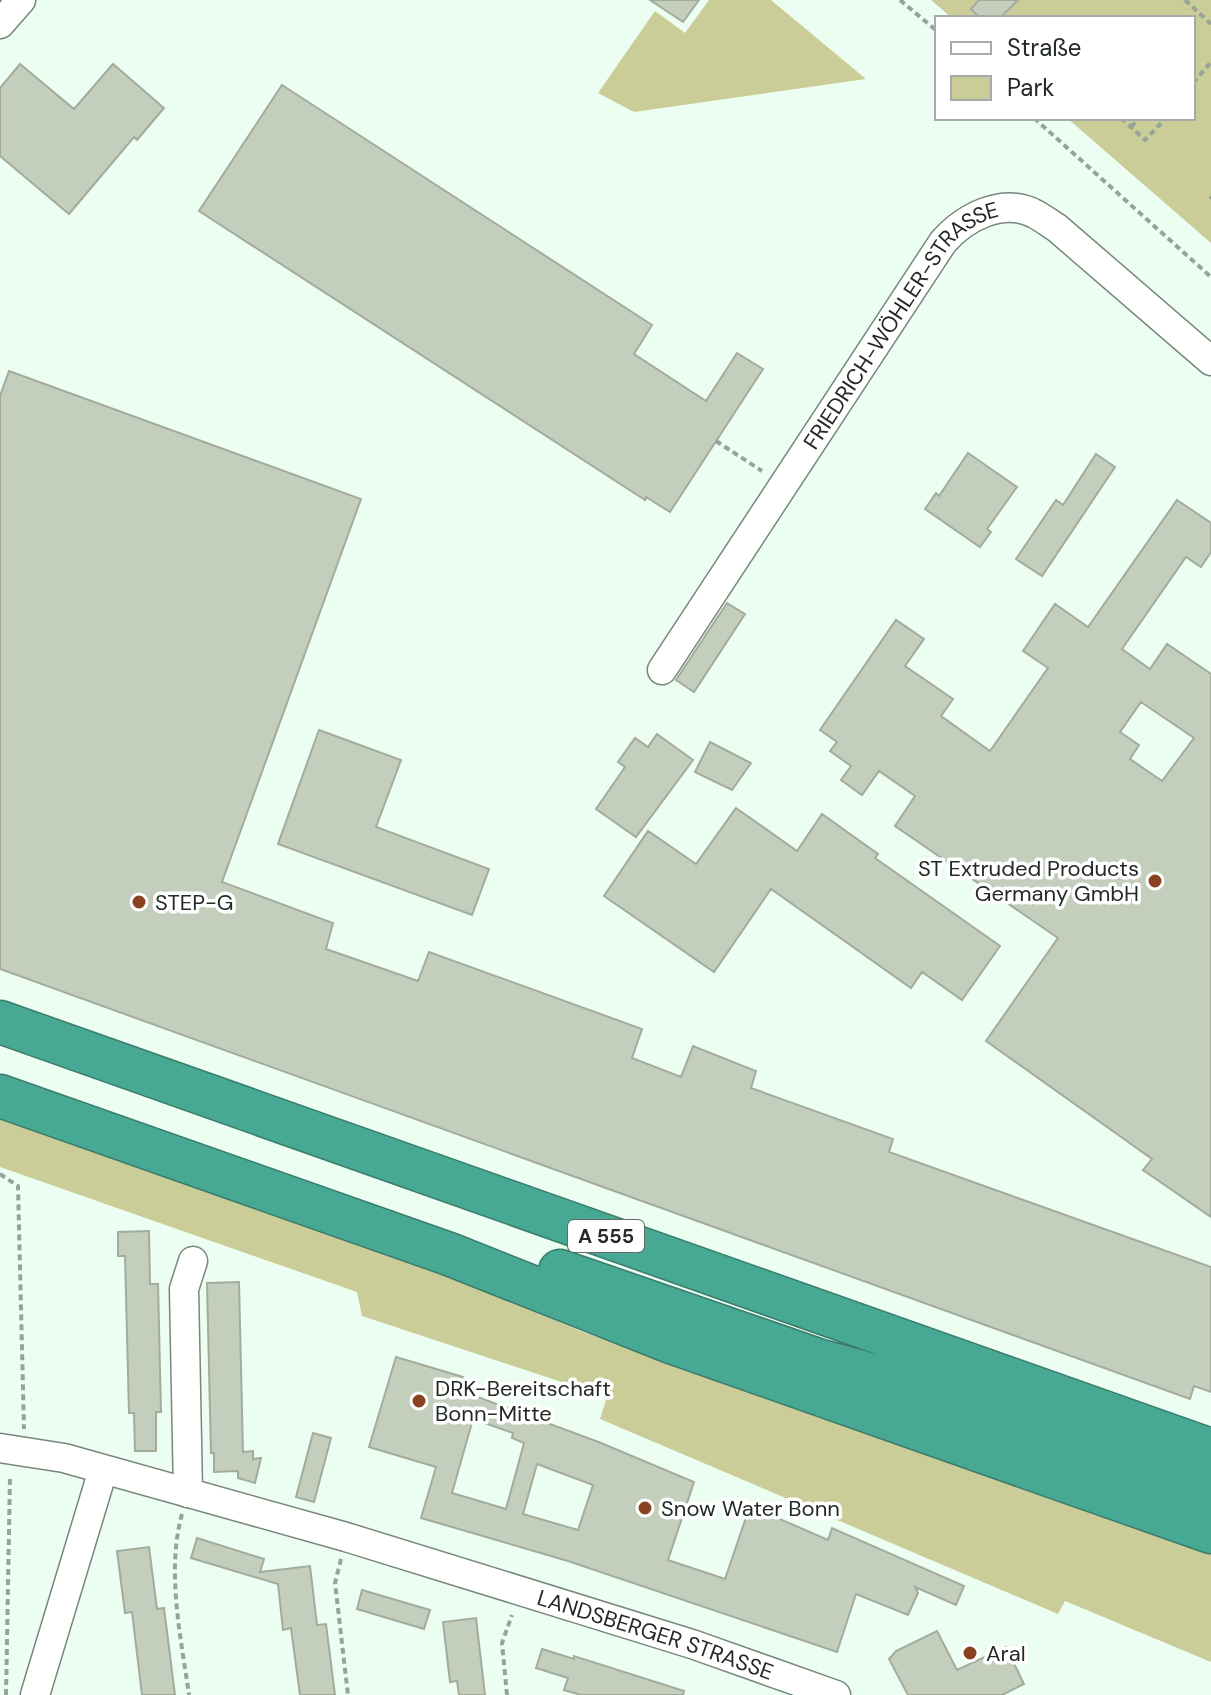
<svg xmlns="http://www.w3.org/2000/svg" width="1211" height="1695" font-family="'DM Sans',sans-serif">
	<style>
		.green { fill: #cacd98 }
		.building { fill: #c4cebd; stroke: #a3ac9c; stroke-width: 2; fill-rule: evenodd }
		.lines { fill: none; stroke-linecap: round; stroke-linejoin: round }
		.minor-casing { stroke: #77877b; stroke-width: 31 }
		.highway-casing { stroke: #3a7c6c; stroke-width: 45 }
		.path { stroke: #96a39a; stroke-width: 4; stroke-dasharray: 6 4; stroke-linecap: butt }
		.minor { stroke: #fff; stroke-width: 28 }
		.highway { stroke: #47a893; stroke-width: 42 }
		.poi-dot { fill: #8a4321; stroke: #fff; stroke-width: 3 }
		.labels { text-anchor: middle; stroke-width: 7; stroke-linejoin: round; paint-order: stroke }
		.shield { fill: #fff; stroke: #656a66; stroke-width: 2 }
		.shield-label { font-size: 20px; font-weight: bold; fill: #232a25 }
		.street-label { font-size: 22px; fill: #232a25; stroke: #fff }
		.poi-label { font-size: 22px; fill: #232a25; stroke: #fff; text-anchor: start }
	</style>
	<rect width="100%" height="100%" fill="#ecfef1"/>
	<path class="green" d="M 709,0 L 771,0 L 866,79 L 634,112 L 598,93 L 655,11 L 685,33 Z
		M 931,0 L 1211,0 L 1211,243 L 1067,118 L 1193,118 L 1193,18 L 952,18 Z
		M 0,1116 L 432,1268 L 583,1332 L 1211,1552 L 1211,1662 L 1065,1601 L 1058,1614 L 600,1419 L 607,1397 L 362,1316 L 357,1292 L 0,1167 Z"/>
	<path class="building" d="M 650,0 L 699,0 L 683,22 Z
		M 979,0 L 1018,0 L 1000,18 L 980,18 L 971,9 Z
		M 20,64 L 74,109 L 113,64 L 164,108 L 137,140 L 134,137 L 69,214 L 0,156 L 0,88 Z
		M 282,85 L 652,325 L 634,354 L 706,401 L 737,353 L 763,369 L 670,512 L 646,497 L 645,500 L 199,211 Z
		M 9,371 L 361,499 L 222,882 L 333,923 L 326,949 L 418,981 L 429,952 L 642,1029 L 632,1058 L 681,1077 L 693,1046 L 756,1071 L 751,1088 L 893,1139 L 889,1152 L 1211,1267 L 1211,1392 L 1194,1386 L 1190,1399 L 0,969 L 0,396 Z
		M 968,453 L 1017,487 L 987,529 L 991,532 L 980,547 L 925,509 L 936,493 L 939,496 Z
		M 1096,454 L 1115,467 L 1042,576 L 1016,559 L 1056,500 L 1063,505 Z
		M 1177,500 L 1211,523 L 1211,552 L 1201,567 L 1186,557 L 1122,649 L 1150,669 L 1167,644 L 1211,674 L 1211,1217 L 1143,1170 L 1152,1159 L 986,1041 L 1058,938 L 895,826 L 915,796 L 879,771 L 862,795 L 841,780 L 851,766 L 830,751 L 837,742 L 820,730 L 896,620 L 924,639 L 905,666 L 953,699 L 941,716 L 990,751 L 1048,668 L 1023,651 L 1055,604 L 1088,627 ZM 1141,702 L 1194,738 L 1162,781 L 1130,759 L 1139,745 L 1120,732 Z
		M 727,603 L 745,614 L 694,692 L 676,680 Z
		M 319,730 L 401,760 L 376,827 L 489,869 L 472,915 L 278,844 Z
		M 657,734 L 693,760 L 636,837 L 596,809 L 625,767 L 618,762 L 635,738 L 648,747 Z
		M 710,742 L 751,763 L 732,790 L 695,772 Z
		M 736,808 L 797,851 L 822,814 L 878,854 L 875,858 L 1000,946 L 962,1000 L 922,972 L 911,988 L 771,889 L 714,972 L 604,896 L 648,831 L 696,864 Z
		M 149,1231 L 150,1284 L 158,1284 L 161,1412 L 156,1412 L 156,1451 L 135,1451 L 134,1413 L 129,1413 L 125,1256 L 118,1256 L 118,1232 Z
		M 239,1282 L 243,1452 L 253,1451 L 253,1459 L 261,1458 L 255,1483 L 238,1478 L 238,1471 L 214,1472 L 214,1453 L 211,1453 L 207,1283 Z
		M 396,1357 L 463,1377 L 459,1390 L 601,1443 L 694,1482 L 668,1560 L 725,1579 L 750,1506 L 828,1540 L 832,1528 L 964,1586 L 956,1605 L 915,1587 L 918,1593 L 908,1615 L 856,1594 L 837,1652 L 568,1561 L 421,1518 L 436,1467 L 369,1447 ZM 473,1419 L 513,1433 L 512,1438 L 524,1443 L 506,1509 L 452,1493 ZM 537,1464 L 593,1485 L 578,1530 L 523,1514 Z
		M 313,1433 L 331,1438 L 314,1502 L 296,1497 Z
		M 197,1538 L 264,1559 L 260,1572 L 310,1566 L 317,1625 L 326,1624 L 335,1695 L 300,1695 L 291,1628 L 283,1630 L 278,1584 L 191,1558 Z
		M 149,1547 L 157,1609 L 164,1608 L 175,1695 L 142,1695 L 132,1612 L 125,1613 L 117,1551 Z
		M 362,1590 L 430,1610 L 424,1629 L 357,1609 Z
		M 476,1618 L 485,1695 L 459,1695 L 457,1681 L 450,1682 L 443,1622 Z
		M 937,1631 L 957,1670 L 1006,1647 L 1024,1684 L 1002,1695 L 908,1695 L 889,1659 L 896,1651 Z
		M 542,1649 L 574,1659 L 574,1656 L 684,1691 L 683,1695 L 581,1695 L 564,1690 L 568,1678 L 536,1668 Z"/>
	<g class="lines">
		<defs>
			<g id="minor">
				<path d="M 0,24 L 21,0"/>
				<path id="s1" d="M 662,670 L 943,242 C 965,217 1003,197 1035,214 C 1043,218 1050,224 1057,228 L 1211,361"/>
				<path id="s2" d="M 0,1448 L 64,1458 L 346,1537 L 692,1644 L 836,1695"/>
				<path d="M 188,1493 L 184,1289 L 193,1261"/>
				<path d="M 35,1695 L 103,1470"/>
			</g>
			<path id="highway" d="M 0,1022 L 1211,1450
				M 0,1096 L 449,1254 L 671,1342 L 1211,1532
				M 560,1271 L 821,1361 L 910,1385 L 1211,1491"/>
		</defs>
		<use href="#minor" class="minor-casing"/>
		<use href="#highway" class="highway-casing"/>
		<path class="path" d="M 900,0 L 937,31
			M 1185,0 L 1211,24
			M 1193,83 L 1211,62
			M 1034,118 L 1211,277
			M 1121,118 L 1145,140 L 1166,118
			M 1131,127 L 1139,118
			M 1211,196 L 1211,199
			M 716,441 L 762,471
			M 0,1174 L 18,1186 L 24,1429
			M 182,1514 C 166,1572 181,1637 189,1695
			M 341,1559 L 335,1583 L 348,1695
			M 6,1695 L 10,1475
			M 507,1695 L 502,1643 L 512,1615"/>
		<use href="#minor" class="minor"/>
		<use href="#highway" class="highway"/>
	</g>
	<g class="poi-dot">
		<circle cx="1155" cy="881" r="8"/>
		<circle cx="139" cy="902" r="8"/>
		<circle cx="419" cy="1401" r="8"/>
		<circle cx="645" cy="1508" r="8"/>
		<circle cx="970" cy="1653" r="8"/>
	</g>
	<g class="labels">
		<rect class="shield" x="568" y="1220" width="76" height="32" rx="6"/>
		<g class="shield-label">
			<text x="606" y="1243">A 555</text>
		</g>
		<g class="street-label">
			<text dy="8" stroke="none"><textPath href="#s1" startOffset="422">FRIEDRICH-WÖHLER-STRASSE</textPath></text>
			<text dy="8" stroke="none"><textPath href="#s2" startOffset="682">LANDSBERGER STRASSE</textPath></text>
		</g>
		<g class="poi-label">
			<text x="1139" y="876" text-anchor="end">ST Extruded Products<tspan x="1139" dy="25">Germany GmbH</tspan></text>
			<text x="155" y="910">STEP-G</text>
			<text x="435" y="1396">DRK-Bereitschaft<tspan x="435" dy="25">Bonn-Mitte</tspan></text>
			<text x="661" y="1516">Snow Water Bonn</text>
			<text x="986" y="1661">Aral</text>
		</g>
	</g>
	<rect x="935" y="16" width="260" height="104" fill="#ffffff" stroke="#a7aaa8" stroke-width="2"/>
	<rect x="951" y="42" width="40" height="12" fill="#ffffff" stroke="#a7aaa8" stroke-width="2"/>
	<text x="1007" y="56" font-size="24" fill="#232a25">Straße</text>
	<rect x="951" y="76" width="40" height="24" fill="#cacd98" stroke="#a7aaa8" stroke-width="2"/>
	<text x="1007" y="96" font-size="24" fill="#232a25">Park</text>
</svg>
